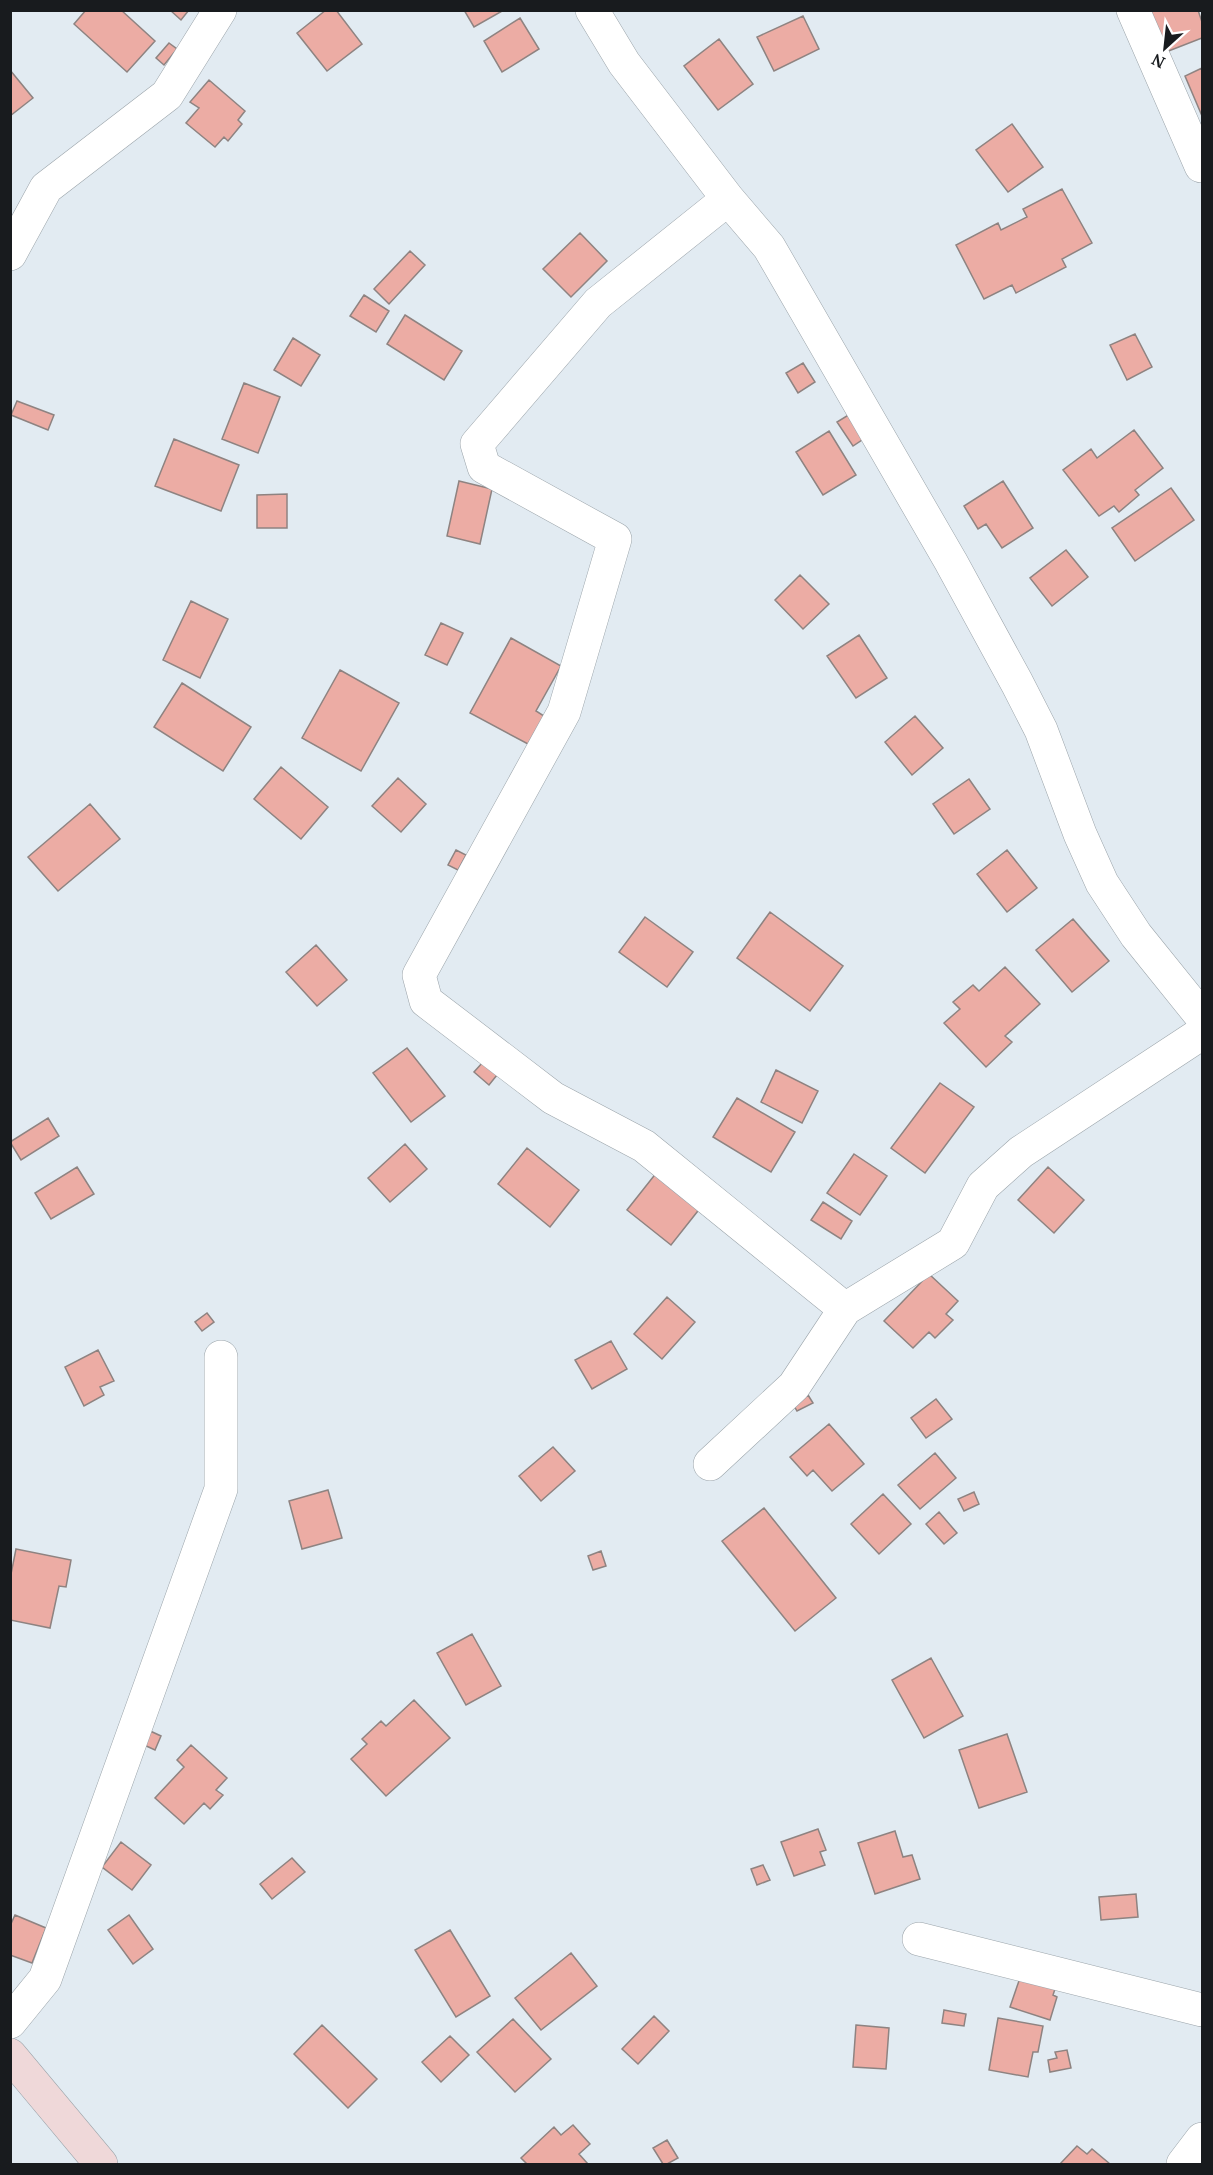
<svg xmlns="http://www.w3.org/2000/svg" width="1213" height="2175" font-family="'PT Serif',serif">
	<style>
		.building { fill: #ecaca4; stroke: #8e8381; stroke-width: 1.5 }
		.lines { fill: none; stroke-linecap: round; stroke-linejoin: round }
		.street-casing { stroke: #9ba4aa; stroke-width: 34 }
		.secondary-casing { stroke: #9ba4aa; stroke-width: 34 }
		.street { stroke: #fff; stroke-width: 33 }
		.secondary { stroke: #efd8d9; stroke-width: 33 }
	</style>
	<rect width="100%" height="100%" fill="#e2ebf2"/>
	<path class="building" d="M 86,10 L 121,10 L 155,41 L 127,72 L 74,24 Z
		M 170,10 L 189,10 L 181,20 Z
		M 326,10 L 336,10 L 362,44 L 327,71 L 297,33 Z
		M 464,10 L 504,10 L 474,27 Z
		M 1149,10 L 1198,10 L 1202,22 L 1202,38 L 1166,52 Z
		M 803,16 L 819,49 L 774,71 L 757,37 Z
		M 520,18 L 539,49 L 502,72 L 484,41 Z
		M 719,39 L 753,84 L 718,110 L 684,66 Z
		M 169,43 L 177,49 L 164,65 L 156,58 Z
		M 1202,68 L 1202,116 L 1185,76 Z
		M 10,70 L 33,98 L 10,116 Z
		M 209,80 L 245,111 L 238,120 L 242,124 L 228,141 L 224,137 L 215,147 L 186,123 L 199,108 L 190,102 Z
		M 1012,124 L 1043,167 L 1008,192 L 976,150 Z
		M 1062,189 L 1092,243 L 1062,259 L 1066,267 L 1016,293 L 1012,285 L 984,299 L 956,245 L 998,223 L 1001,230 L 1027,217 L 1023,209 Z
		M 580,233 L 607,261 L 571,297 L 543,269 Z
		M 410,251 L 425,265 L 389,304 L 374,289 Z
		M 364,295 L 389,311 L 376,332 L 350,316 Z
		M 405,315 L 462,351 L 444,380 L 387,344 Z
		M 1135,334 L 1152,367 L 1127,380 L 1110,345 Z
		M 293,338 L 320,355 L 301,386 L 274,370 Z
		M 803,363 L 815,382 L 798,393 L 786,373 Z
		M 244,383 L 280,397 L 258,453 L 222,439 Z
		M 17,401 L 54,415 L 48,430 L 11,415 Z
		M 850,414 L 865,438 L 853,446 L 837,422 Z
		M 1134,430 L 1163,468 L 1135,490 L 1139,495 L 1119,512 L 1114,506 L 1099,516 L 1063,470 L 1091,449 L 1097,458 Z
		M 829,431 L 856,475 L 823,495 L 796,452 Z
		M 174,439 L 239,465 L 221,511 L 155,486 Z
		M 459,481 L 492,489 L 480,544 L 447,536 Z
		M 1003,481 L 1033,528 L 1002,548 L 986,524 L 978,529 L 964,506 Z
		M 1171,488 L 1194,520 L 1135,561 L 1112,528 Z
		M 287,494 L 287,528 L 257,528 L 257,495 Z
		M 1066,550 L 1088,577 L 1052,606 L 1030,578 Z
		M 800,575 L 829,604 L 803,629 L 775,600 Z
		M 191,601 L 228,619 L 200,678 L 163,660 Z
		M 441,623 L 463,633 L 447,665 L 425,655 Z
		M 859,635 L 887,678 L 856,698 L 827,656 Z
		M 511,638 L 561,666 L 536,711 L 544,716 L 528,744 L 470,713 Z
		M 340,670 L 399,703 L 361,771 L 302,738 Z
		M 182,683 L 251,727 L 223,771 L 154,727 Z
		M 915,716 L 943,748 L 912,775 L 885,742 Z
		M 281,767 L 328,807 L 301,839 L 254,799 Z
		M 398,778 L 426,804 L 401,832 L 372,806 Z
		M 969,779 L 990,809 L 954,834 L 933,804 Z
		M 90,804 L 120,839 L 58,891 L 28,857 Z
		M 456,850 L 466,855 L 458,870 L 448,865 Z
		M 1007,850 L 1037,888 L 1007,912 L 977,874 Z
		M 770,912 L 843,966 L 810,1011 L 737,958 Z
		M 645,917 L 693,952 L 667,987 L 619,952 Z
		M 1073,919 L 1109,961 L 1072,992 L 1036,950 Z
		M 316,945 L 347,980 L 317,1006 L 286,972 Z
		M 1005,967 L 1040,1004 L 1005,1036 L 1012,1042 L 986,1067 L 944,1023 L 960,1009 L 953,1002 L 973,985 L 979,991 Z
		M 407,1048 L 445,1096 L 411,1122 L 373,1073 Z
		M 483,1062 L 497,1075 L 489,1085 L 474,1072 Z
		M 776,1070 L 818,1091 L 802,1123 L 761,1102 Z
		M 940,1083 L 974,1107 L 925,1173 L 891,1148 Z
		M 737,1098 L 795,1132 L 771,1172 L 713,1137 Z
		M 48,1118 L 59,1136 L 21,1160 L 10,1142 Z
		M 405,1144 L 427,1169 L 390,1202 L 368,1178 Z
		M 527,1148 L 579,1190 L 550,1227 L 498,1184 Z
		M 854,1154 L 887,1176 L 860,1215 L 827,1193 Z
		M 77,1167 L 94,1194 L 51,1219 L 35,1193 Z
		M 1048,1167 L 1084,1200 L 1054,1233 L 1018,1200 Z
		M 657,1172 L 701,1207 L 671,1245 L 627,1210 Z
		M 823,1202 L 852,1221 L 841,1239 L 811,1220 Z
		M 929,1274 L 958,1301 L 946,1314 L 953,1320 L 935,1338 L 929,1332 L 913,1348 L 884,1321 Z
		M 667,1297 L 695,1322 L 662,1359 L 634,1334 Z
		M 207,1313 L 214,1322 L 202,1331 L 195,1322 Z
		M 611,1341 L 627,1369 L 592,1389 L 575,1360 Z
		M 98,1350 L 114,1381 L 100,1387 L 104,1395 L 84,1406 L 65,1367 Z
		M 808,1395 L 813,1403 L 797,1411 L 793,1404 Z
		M 936,1399 L 952,1419 L 926,1438 L 911,1418 Z
		M 829,1424 L 864,1464 L 832,1491 L 813,1470 L 807,1476 L 790,1457 Z
		M 553,1447 L 575,1471 L 541,1501 L 519,1476 Z
		M 935,1453 L 956,1478 L 920,1509 L 898,1485 Z
		M 328,1490 L 342,1538 L 302,1549 L 289,1501 Z
		M 974,1492 L 979,1504 L 964,1511 L 958,1499 Z
		M 883,1494 L 911,1524 L 879,1554 L 851,1524 Z
		M 764,1508 L 836,1598 L 795,1631 L 722,1541 Z
		M 939,1512 L 957,1533 L 944,1544 L 926,1524 Z
		M 16,1549 L 71,1560 L 66,1587 L 59,1586 L 50,1628 L 10,1620 L 10,1579 Z
		M 601,1551 L 606,1566 L 593,1570 L 588,1556 Z
		M 472,1634 L 501,1686 L 466,1705 L 437,1653 Z
		M 931,1658 L 963,1716 L 924,1738 L 892,1680 Z
		M 414,1700 L 450,1738 L 386,1796 L 351,1759 L 367,1744 L 362,1739 L 381,1721 L 386,1726 Z
		M 148,1730 L 161,1736 L 155,1750 L 142,1744 Z
		M 1007,1734 L 1027,1792 L 979,1808 L 959,1750 Z
		M 191,1745 L 227,1778 L 216,1790 L 223,1795 L 210,1809 L 204,1803 L 184,1824 L 155,1798 L 184,1767 L 177,1760 Z
		M 818,1829 L 826,1850 L 820,1852 L 825,1865 L 794,1876 L 781,1842 Z
		M 895,1831 L 903,1857 L 912,1855 L 920,1879 L 875,1894 L 858,1843 Z
		M 121,1842 L 151,1865 L 132,1890 L 102,1867 Z
		M 292,1858 L 305,1872 L 272,1899 L 260,1884 Z
		M 763,1865 L 770,1880 L 757,1885 L 751,1869 Z
		M 1136,1894 L 1138,1917 L 1101,1920 L 1099,1897 Z
		M 15,1915 L 46,1928 L 32,1963 L 10,1955 L 10,1926 Z
		M 129,1915 L 153,1949 L 133,1964 L 108,1930 Z
		M 450,1930 L 490,1996 L 456,2017 L 415,1950 Z
		M 571,1953 L 597,1986 L 541,2030 L 515,1998 Z
		M 1022,1972 L 1057,1983 L 1053,1995 L 1057,1997 L 1050,2020 L 1010,2007 Z
		M 944,2010 L 966,2014 L 964,2026 L 942,2023 Z
		M 654,2016 L 669,2031 L 638,2064 L 622,2049 Z
		M 998,2018 L 1043,2026 L 1038,2052 L 1033,2052 L 1028,2077 L 989,2070 Z
		M 513,2019 L 551,2059 L 515,2092 L 477,2052 Z
		M 322,2025 L 377,2079 L 348,2108 L 294,2054 Z
		M 856,2025 L 889,2028 L 886,2069 L 853,2067 Z
		M 450,2036 L 469,2055 L 441,2082 L 422,2062 Z
		M 1067,2050 L 1071,2068 L 1050,2072 L 1048,2060 L 1057,2058 L 1055,2052 Z
		M 573,2125 L 590,2144 L 579,2154 L 588,2164 L 527,2164 L 521,2158 L 554,2127 L 561,2135 Z
		M 667,2140 L 678,2158 L 667,2164 L 663,2164 L 653,2148 Z
		M 1077,2146 L 1087,2154 L 1092,2149 L 1110,2164 L 1060,2164 Z"/>
	<g class="lines">
		<defs>
			<path id="street" d="M 592,10 L 624,63 L 728,199 L 769,247 L 951,562 L 1017,683 L 1041,730 L 1080,834 L 1102,883 L 1136,935 L 1202,1017
				M 1133,10 L 1201,166
				M 728,199 L 598,303 L 477,444 L 484,467 L 615,539 L 564,712 L 419,975 L 426,1001 L 553,1098 L 644,1146 L 845,1309
				M 10,254 L 46,188 L 167,95 L 220,10
				M 710,1464 L 794,1386 L 845,1309 L 953,1243 L 983,1186 L 1021,1152 L 1202,1033
				M 919,1939 L 1202,2010
				M 10,2022 L 45,1979 L 221,1489 L 221,1357
				M 1183,2164 L 1202,2139"/>
			<path id="secondary" d="M 10,2055 L 101,2164"/>
		</defs>
		<use href="#street" class="street-casing"/>
		<use href="#secondary" class="secondary-casing"/>
		<use href="#street" class="street"/>
		<use href="#secondary" class="secondary"/>
	</g>
	<rect width="1213" height="2175" fill="none" stroke="#181b1e" stroke-width="24"/>
	<g transform="translate(1165 48) rotate(207)" stroke="#ffffff" stroke-width="4.5" paint-order="stroke">
	<path d="M0-4.5L10 22L0 15L-10 22Z" fill="#181b1e"/>
	<text y="-9" font-size="16" font-weight="bold" text-anchor="middle" fill="#181b1e">N</text>
	</g>
</svg>
